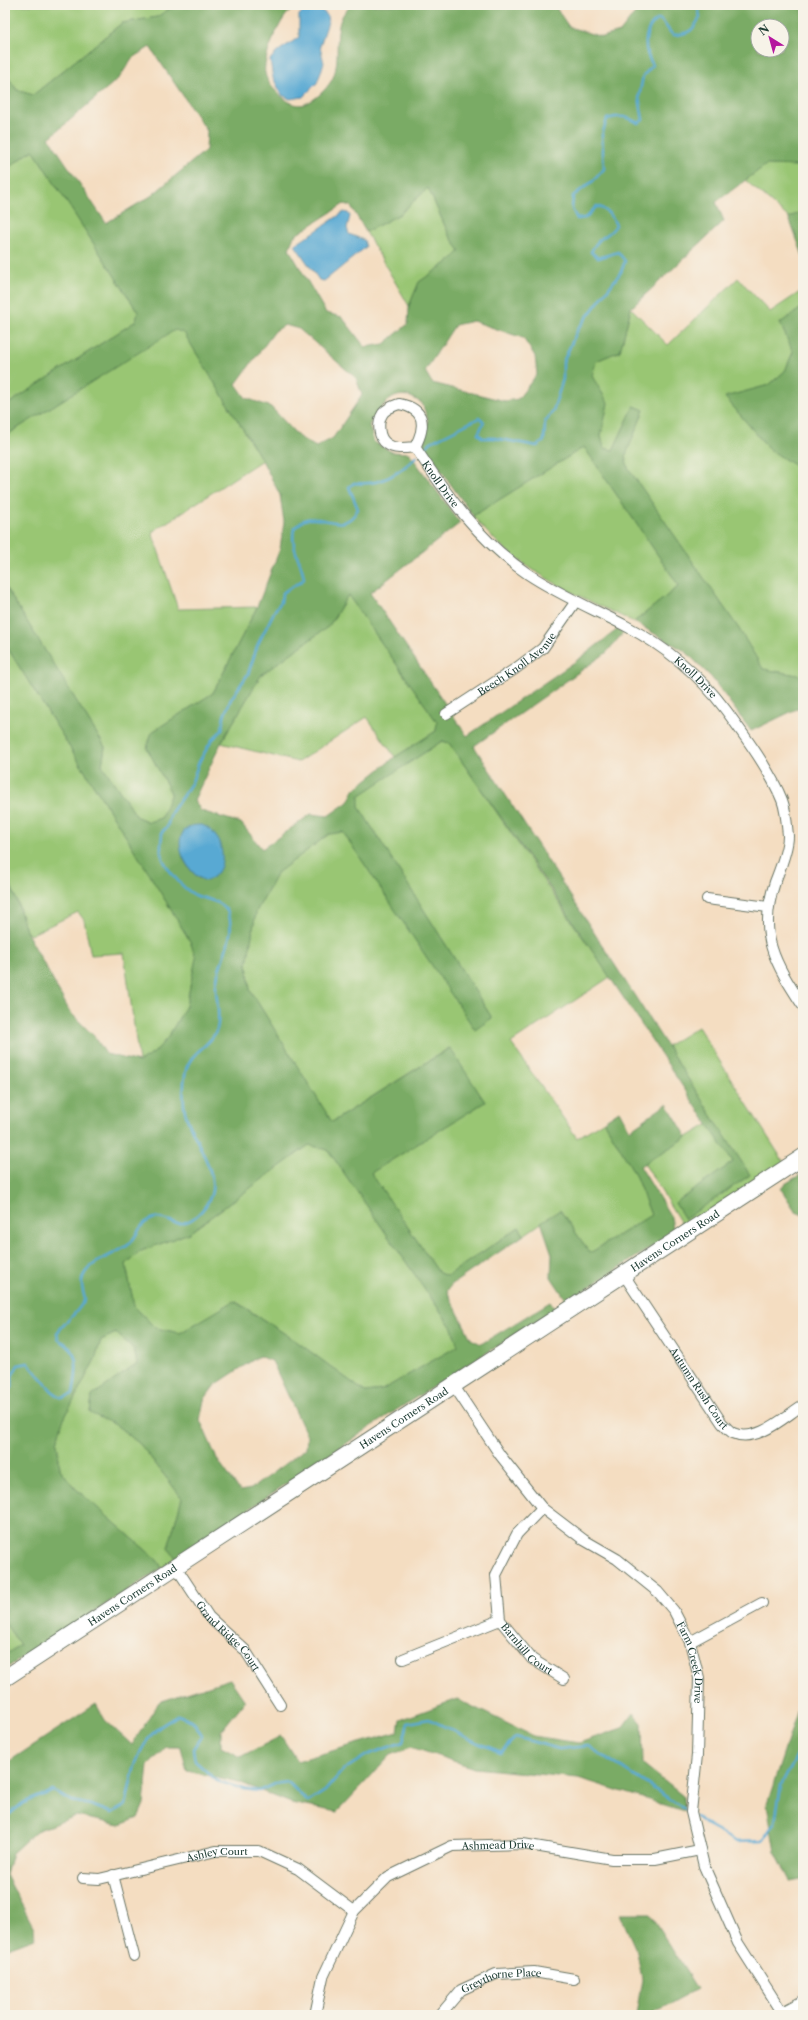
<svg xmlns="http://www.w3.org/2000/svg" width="808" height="2020" font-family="'Libre Caslon Text',serif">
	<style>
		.green { fill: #99c673; stroke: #5c8254 }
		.forest { fill: #7aab65; stroke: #4c744c; fill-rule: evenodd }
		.water { fill: #58a9d3; stroke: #3c7384 }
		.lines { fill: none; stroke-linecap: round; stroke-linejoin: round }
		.stream { stroke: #58a9d3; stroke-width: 2.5 }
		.street-casing { stroke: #6a7565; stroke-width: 12 }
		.primary-casing { stroke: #6a7565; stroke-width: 18 }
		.street { stroke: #fff; stroke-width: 10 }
		.primary { stroke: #fff; stroke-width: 16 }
		.labels { text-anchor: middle; stroke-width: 3; stroke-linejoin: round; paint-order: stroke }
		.street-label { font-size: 10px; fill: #1f3d34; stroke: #f7f3e8 }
	</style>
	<rect width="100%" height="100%" fill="#f7f3e8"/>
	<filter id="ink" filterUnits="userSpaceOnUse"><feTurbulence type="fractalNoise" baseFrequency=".025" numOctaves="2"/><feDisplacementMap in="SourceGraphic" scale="8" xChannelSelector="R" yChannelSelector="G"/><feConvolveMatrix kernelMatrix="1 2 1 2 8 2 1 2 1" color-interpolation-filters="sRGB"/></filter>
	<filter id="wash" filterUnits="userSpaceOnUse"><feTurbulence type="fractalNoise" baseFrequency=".012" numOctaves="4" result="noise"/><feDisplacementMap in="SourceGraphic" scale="16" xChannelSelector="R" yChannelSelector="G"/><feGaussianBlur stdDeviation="0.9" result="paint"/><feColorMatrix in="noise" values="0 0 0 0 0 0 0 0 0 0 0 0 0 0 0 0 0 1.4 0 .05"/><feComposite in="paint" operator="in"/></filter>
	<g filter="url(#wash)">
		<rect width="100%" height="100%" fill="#f4ddc1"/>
		<path class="green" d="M 5,5 L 175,5 L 157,17 L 122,23 L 33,95 L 17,90 L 5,73 Z
			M 33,150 L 138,312 L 136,321 L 5,406 L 5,170 Z
			M 766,165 L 803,166 L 803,210 L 789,218 L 745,180 Z
			M 428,188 L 449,235 L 460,251 L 451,260 L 419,282 L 409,306 L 366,232 L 400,214 Z
			M 738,278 L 770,312 L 803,290 L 803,307 L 780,323 L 793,352 L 785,371 L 769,385 L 725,397 L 769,449 L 803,471 L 803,676 L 763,669 L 739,629 L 628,468 L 625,457 L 644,410 L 634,406 L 613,450 L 604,448 L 601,435 L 608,403 L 592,376 L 596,361 L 620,351 L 631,308 L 668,345 Z
			M 175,329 L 184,333 L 262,460 L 152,532 L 178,609 L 257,607 L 213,693 L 152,732 L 147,748 L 171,793 L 161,818 L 149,822 L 137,817 L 102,765 L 105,747 L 5,586 L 5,436 Z
			M 584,447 L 679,586 L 634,622 C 573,593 516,570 473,516 Z
			M 348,595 L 437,722 L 436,731 L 395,757 L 367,717 L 298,762 L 221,743 L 261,675 L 329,626 Z
			M 5,644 L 145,867 L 190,941 L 196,959 L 186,1006 L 168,1037 L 154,1053 L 139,1062 L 124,953 L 91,955 L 84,920 L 78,912 L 30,935 L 26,931 L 17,901 L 5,871 Z
			M 442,741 L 449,743 L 610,977 L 511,1043 L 577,1138 L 604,1121 L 634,1172 L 651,1215 L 590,1253 L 560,1210 L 524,1235 L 519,1227 L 447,1276 L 439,1273 L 371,1173 L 485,1102 L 449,1048 L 332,1122 L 250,990 L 247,964 L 256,912 L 277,873 L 329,834 L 343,832 L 475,1029 L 492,1018 L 359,807 L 358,796 Z
			M 698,1027 L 785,1164 L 687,1225 L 681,1223 L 644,1163 L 709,1124 L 733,1162 L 675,1203 L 685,1219 L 750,1175 L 667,1046 Z
			M 309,1145 L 328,1150 L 452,1328 L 458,1346 L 382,1390 L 365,1392 L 296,1341 L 235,1301 L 180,1333 L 155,1328 L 134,1306 L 126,1264 L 141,1251 L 189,1233 Z
			M 116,1333 L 134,1349 L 137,1364 L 92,1396 L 90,1412 L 116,1425 L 140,1444 L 182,1498 L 168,1548 L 176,1558 L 162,1568 L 157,1560 L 75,1488 L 60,1469 L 57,1442 L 62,1423 L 95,1359 L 101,1340 Z
			M 5,1623 L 20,1645 L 5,1655 Z"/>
		<path class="forest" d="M 175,5 L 299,5 C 295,8 290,11 287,14 C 278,24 262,61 265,73 C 267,84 277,93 285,99 C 291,104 300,107 307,103 C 317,99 331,85 334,75 C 342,53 329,19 353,5 L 554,5 L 569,27 L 602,37 L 620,32 L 641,5 L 803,5 L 803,166 L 766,165 L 716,202 L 724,221 L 631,308 L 620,351 L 596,361 L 592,376 L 608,403 L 601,435 L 604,448 L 613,450 L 634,406 L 644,410 L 625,457 L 628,468 L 739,629 L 763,669 L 803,676 L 803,706 L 751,731 L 712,678 L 685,651 L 634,622 L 679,586 L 584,447 L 473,516 L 423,445 L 428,420 L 422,403 C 418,401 412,397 408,396 C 389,391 378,413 369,425 L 374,442 L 392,452 L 409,453 L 460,523 L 370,593 L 467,736 L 579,659 L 618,629 L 623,633 L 606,653 L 474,746 L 750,1175 L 685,1219 L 675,1203 L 733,1162 L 551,889 L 449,743 L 442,741 L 359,796 L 359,807 L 492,1018 L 475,1030 L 343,832 L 329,834 L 277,873 L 256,912 L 247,964 L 250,990 L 332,1122 L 450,1048 L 485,1102 L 371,1173 L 439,1273 L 447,1276 L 519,1227 L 524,1235 L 451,1285 L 447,1291 L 471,1339 L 481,1344 L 550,1302 L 556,1309 L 390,1414 L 176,1558 L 168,1548 L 182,1498 L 140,1444 L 116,1425 L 90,1413 L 92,1396 L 137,1364 L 134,1349 L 116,1333 L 101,1340 L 95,1359 L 62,1423 L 57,1442 L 60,1469 L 75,1488 L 157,1560 L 162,1568 L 5,1669 L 5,1655 L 20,1645 L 5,1623 L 5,871 L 17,901 L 26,931 L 70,1012 L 95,1037 L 106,1054 L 139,1062 L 154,1053 L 168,1037 L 186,1006 L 196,958 L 190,941 L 145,867 L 5,644 L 5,586 L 105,747 L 102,765 L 137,817 L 149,822 L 161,818 L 171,793 L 147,748 L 152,732 L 213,693 L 257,607 L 280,549 L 284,522 L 280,495 L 262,460 L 184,333 L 175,330 L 5,436 L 5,406 L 136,321 L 138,312 L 33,150 L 5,170 L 5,73 L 17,90 L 33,95 L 122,23 L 157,17 ZM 758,26 L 782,26 L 782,50 L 758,50 ZM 150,47 L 207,131 L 206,150 L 151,196 L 106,223 L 49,138 L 120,77 L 132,58 ZM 428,188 L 449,235 L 460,251 L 451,260 L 419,282 L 409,306 L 408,324 L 384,344 L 365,347 L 342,317 L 326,313 L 289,249 L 294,236 L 344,204 L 351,206 L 366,232 L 400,214 ZM 473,321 L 523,338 L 535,356 L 537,374 L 518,399 L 505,401 L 432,383 L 425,371 L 455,325 ZM 285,325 L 299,329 L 356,378 L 362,395 L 333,438 L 316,447 L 299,437 L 271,407 L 246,398 L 236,384 L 275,331 ZM 348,595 L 437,722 L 436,731 L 395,757 L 354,790 L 348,802 L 328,816 L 311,814 L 262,849 L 241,823 L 201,811 L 194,800 L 221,743 L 261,675 L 329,626 ZM 183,835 L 200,879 C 185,866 178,855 183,835 ZM 309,1145 L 328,1150 L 452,1328 L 458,1346 L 382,1390 L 365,1392 L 296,1341 L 234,1301 L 180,1333 L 155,1328 L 134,1306 L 126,1264 L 141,1251 L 189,1233 ZM 259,1356 L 272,1361 L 307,1436 L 306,1448 L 251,1489 L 240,1491 L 217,1459 L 200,1420 L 204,1400 L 215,1385 Z
			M 803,210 L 803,256 L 789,218 Z
			M 803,307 L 803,471 L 769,449 L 725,397 L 769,385 L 785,371 L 793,352 L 780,323 Z
			M 667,1104 L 687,1137 L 640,1166 L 671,1217 L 674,1233 L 567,1301 L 551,1277 L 552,1254 L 541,1222 L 560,1210 L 590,1253 L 651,1215 L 634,1172 L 604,1121 L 619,1111 L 630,1130 Z
			M 803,1173 L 803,1215 L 796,1212 L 781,1189 L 785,1184 Z
			M 230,1679 L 245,1701 L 221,1731 L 221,1747 L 240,1757 L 281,1736 L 297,1761 L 398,1732 L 400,1720 L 457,1699 L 533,1736 L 579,1743 L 622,1728 L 633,1713 L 642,1723 L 643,1764 L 683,1796 L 684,1811 L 578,1778 L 474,1768 L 411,1747 L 391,1755 L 337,1812 L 291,1803 L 239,1782 L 187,1771 L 181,1747 L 166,1747 L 148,1766 L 144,1804 L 138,1818 L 120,1825 L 76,1816 L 36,1831 L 12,1853 L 6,1875 L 34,1928 L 35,1938 L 5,1949 L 5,1764 L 96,1704 L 105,1720 L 132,1745 L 159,1702 Z
			M 803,1694 L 803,1879 L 790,1881 L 775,1852 L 767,1804 Z
			M 620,1914 L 650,1914 L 697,1989 L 649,2015 L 636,2015 L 642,1979 L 637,1952 Z"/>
		<path class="water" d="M 307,7 L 318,7 L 327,15 L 328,22 L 320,46 L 324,63 L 317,83 L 303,97 L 290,99 L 282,95 L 273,78 L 270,60 C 277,49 288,46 299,37 L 299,15 Z
			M 344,212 L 348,213 L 350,216 L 347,228 L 349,234 L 364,240 L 366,247 L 328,278 L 324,281 L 319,280 L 295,245 Z
			M 202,825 C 224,833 232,872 206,881 C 188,876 168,839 189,827 C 192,825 198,825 202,825 Z"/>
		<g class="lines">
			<path class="stream" d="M 421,452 L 431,442 L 479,418 L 484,422 L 478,434 L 483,438 L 494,438 L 537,446 L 544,441 L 545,422 L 553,411 L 563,379 L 563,362 L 578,329 L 621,272 L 625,261 L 618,252 L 598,258 L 591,252 C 599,234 609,238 616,225 C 612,216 607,209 597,206 L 585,218 L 577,219 L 572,209 L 573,196 L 593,181 L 604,169 L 602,135 L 607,119 C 620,115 627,116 638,123 L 643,120 L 639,97 L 643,76 L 653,65 C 643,51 642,28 659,19 C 665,22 668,31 673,35 C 689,34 693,31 700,17 L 698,8 L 691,5
				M 5,1397 L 12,1387 L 12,1376 L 18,1365 L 28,1363 L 52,1391 L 62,1398 L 73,1394 C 75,1380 81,1358 69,1347 C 67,1344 62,1342 59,1340 L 57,1333 C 66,1321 78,1313 85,1299 C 83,1291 79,1281 85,1273 C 92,1261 116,1254 128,1245 C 139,1236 137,1223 155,1218 C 163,1217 168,1221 175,1223 C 191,1226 206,1209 211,1195 C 219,1171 192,1138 186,1115 C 182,1102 183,1083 186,1070 C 190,1052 212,1045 217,1029 C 221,1016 216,1000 216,987 C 216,964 238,937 228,913 C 222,900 206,900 195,895 C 183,889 164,867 161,853 C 160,847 162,838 162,832 L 167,827 L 171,813 L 192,782 L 199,762 L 212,740 L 222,730 L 224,716 L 231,699 L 248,674 L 258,644 L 275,610 L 281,602 L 282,594 C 289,587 296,586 304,579 C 302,559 290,551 294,528 C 297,526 301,522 304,520 C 324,513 344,536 358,509 L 349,487 L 354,483 C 380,486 399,474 417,456
				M 695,1816 L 711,1828 L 737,1842 L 762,1841 L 775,1822 L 781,1786 L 799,1751 L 799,1725 L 803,1723
				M 5,1818 L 23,1803 L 53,1791 L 72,1801 L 91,1805 L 112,1813 L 126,1805 C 131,1779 136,1748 157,1729 C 163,1724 171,1720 178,1715 L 193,1721 L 202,1735 L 193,1749 L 195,1761 L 217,1781 L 243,1789 L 259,1791 L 274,1784 L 288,1782 L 308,1802 L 325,1791 L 342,1771 L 367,1755 L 403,1742 L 408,1723 L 429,1719 L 478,1743 L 501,1752 L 516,1737 L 559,1749 L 588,1746 L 688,1811"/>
		</g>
	</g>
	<g filter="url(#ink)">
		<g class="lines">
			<defs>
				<g id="street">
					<path d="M 399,404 C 426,409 426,426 415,447 C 406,448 395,450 387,444 C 378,438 377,422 383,413 C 387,408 393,406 399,404 Z"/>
					<path id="s1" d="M 415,447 C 447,495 479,541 528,574 C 558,594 593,609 626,626 C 664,646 699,674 725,709 C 744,735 770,770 782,800 C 786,810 787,825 788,836 C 788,850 780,869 775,882 C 757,935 775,963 803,1006"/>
					<path id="s2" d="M 446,714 L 515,669 L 543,648 L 576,601"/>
					<path d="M 707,899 L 768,907"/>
					<path id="s3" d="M 624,1275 L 722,1423 C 725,1426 729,1431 733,1433 C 757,1444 785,1416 803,1405"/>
					<path id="s4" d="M 454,1386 L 500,1455 L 542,1508 L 584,1540 L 617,1559 L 658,1592 L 674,1611 L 690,1642 L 699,1678 L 697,1755 L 691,1812 L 704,1866 L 738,1943 L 782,2012"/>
					<path id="s5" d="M 542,1508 L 517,1534 L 496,1575 L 500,1620 L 532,1659 L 564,1679"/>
					<path id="s6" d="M 176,1567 L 209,1617 L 245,1650 L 280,1705"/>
					<path d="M 690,1642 L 762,1603"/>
					<path d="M 403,1659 L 500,1620"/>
					<path d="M 113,1875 L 134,1956"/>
					<path id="s7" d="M 83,1878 L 99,1879 L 216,1851 L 259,1851 L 298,1869 L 354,1911"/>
					<path id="s8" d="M 315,2015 L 323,1977 L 354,1911 L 388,1877 L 452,1846 L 523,1844 L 612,1859 L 655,1859 L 700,1850"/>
					<path id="s9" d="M 440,2015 L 461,1990 L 496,1974 L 534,1972 L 574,1979"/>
					<path d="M 777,2015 L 803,2001"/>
				</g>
				<g id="primary">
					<path id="s10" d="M 5,1678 L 803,1157"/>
				</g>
			</defs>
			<use href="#street" class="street-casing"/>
			<use href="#primary" class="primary-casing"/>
			<use href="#street" class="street"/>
			<use href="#primary" class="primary"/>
		</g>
	</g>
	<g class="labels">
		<g class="street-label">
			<text dy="4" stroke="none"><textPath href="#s1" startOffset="45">Knoll Drive</textPath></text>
			<text dy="4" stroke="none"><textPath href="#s2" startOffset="87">Beech Knoll Avenue</textPath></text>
			<text dy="4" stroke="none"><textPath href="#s1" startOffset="369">Knoll Drive</textPath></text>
			<text dy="4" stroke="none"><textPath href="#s10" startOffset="800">Havens Corners Road</textPath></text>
			<text dy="4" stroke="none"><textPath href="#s3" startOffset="136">Autumn Rush Court</textPath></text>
			<text dy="4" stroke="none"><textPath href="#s10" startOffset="476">Havens Corners Road</textPath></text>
			<text dy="4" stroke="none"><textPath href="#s10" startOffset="152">Havens Corners Road</textPath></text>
			<text dy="4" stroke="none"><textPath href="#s6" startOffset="87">Grand Ridge Court</textPath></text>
			<text dy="4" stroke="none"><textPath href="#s5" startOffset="167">Barnhill Court</textPath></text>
			<text dy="4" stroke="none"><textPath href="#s4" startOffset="374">Farm Creek Drive</textPath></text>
			<text dy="4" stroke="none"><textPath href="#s8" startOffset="277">Ashmead Drive</textPath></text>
			<text dy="4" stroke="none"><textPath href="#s7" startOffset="137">Ashley Court</textPath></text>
			<text dy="4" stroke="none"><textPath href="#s9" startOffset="75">Greythorne Place</textPath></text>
		</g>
	</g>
	<rect width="808" height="2020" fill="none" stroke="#f7f3e8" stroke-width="20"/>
	<g transform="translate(770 38) rotate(323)"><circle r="19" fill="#f7f3e8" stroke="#a1aaa0"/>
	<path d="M0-3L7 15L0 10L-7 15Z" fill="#b5179e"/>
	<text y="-6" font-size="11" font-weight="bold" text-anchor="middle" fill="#1f3d34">N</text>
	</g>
</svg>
